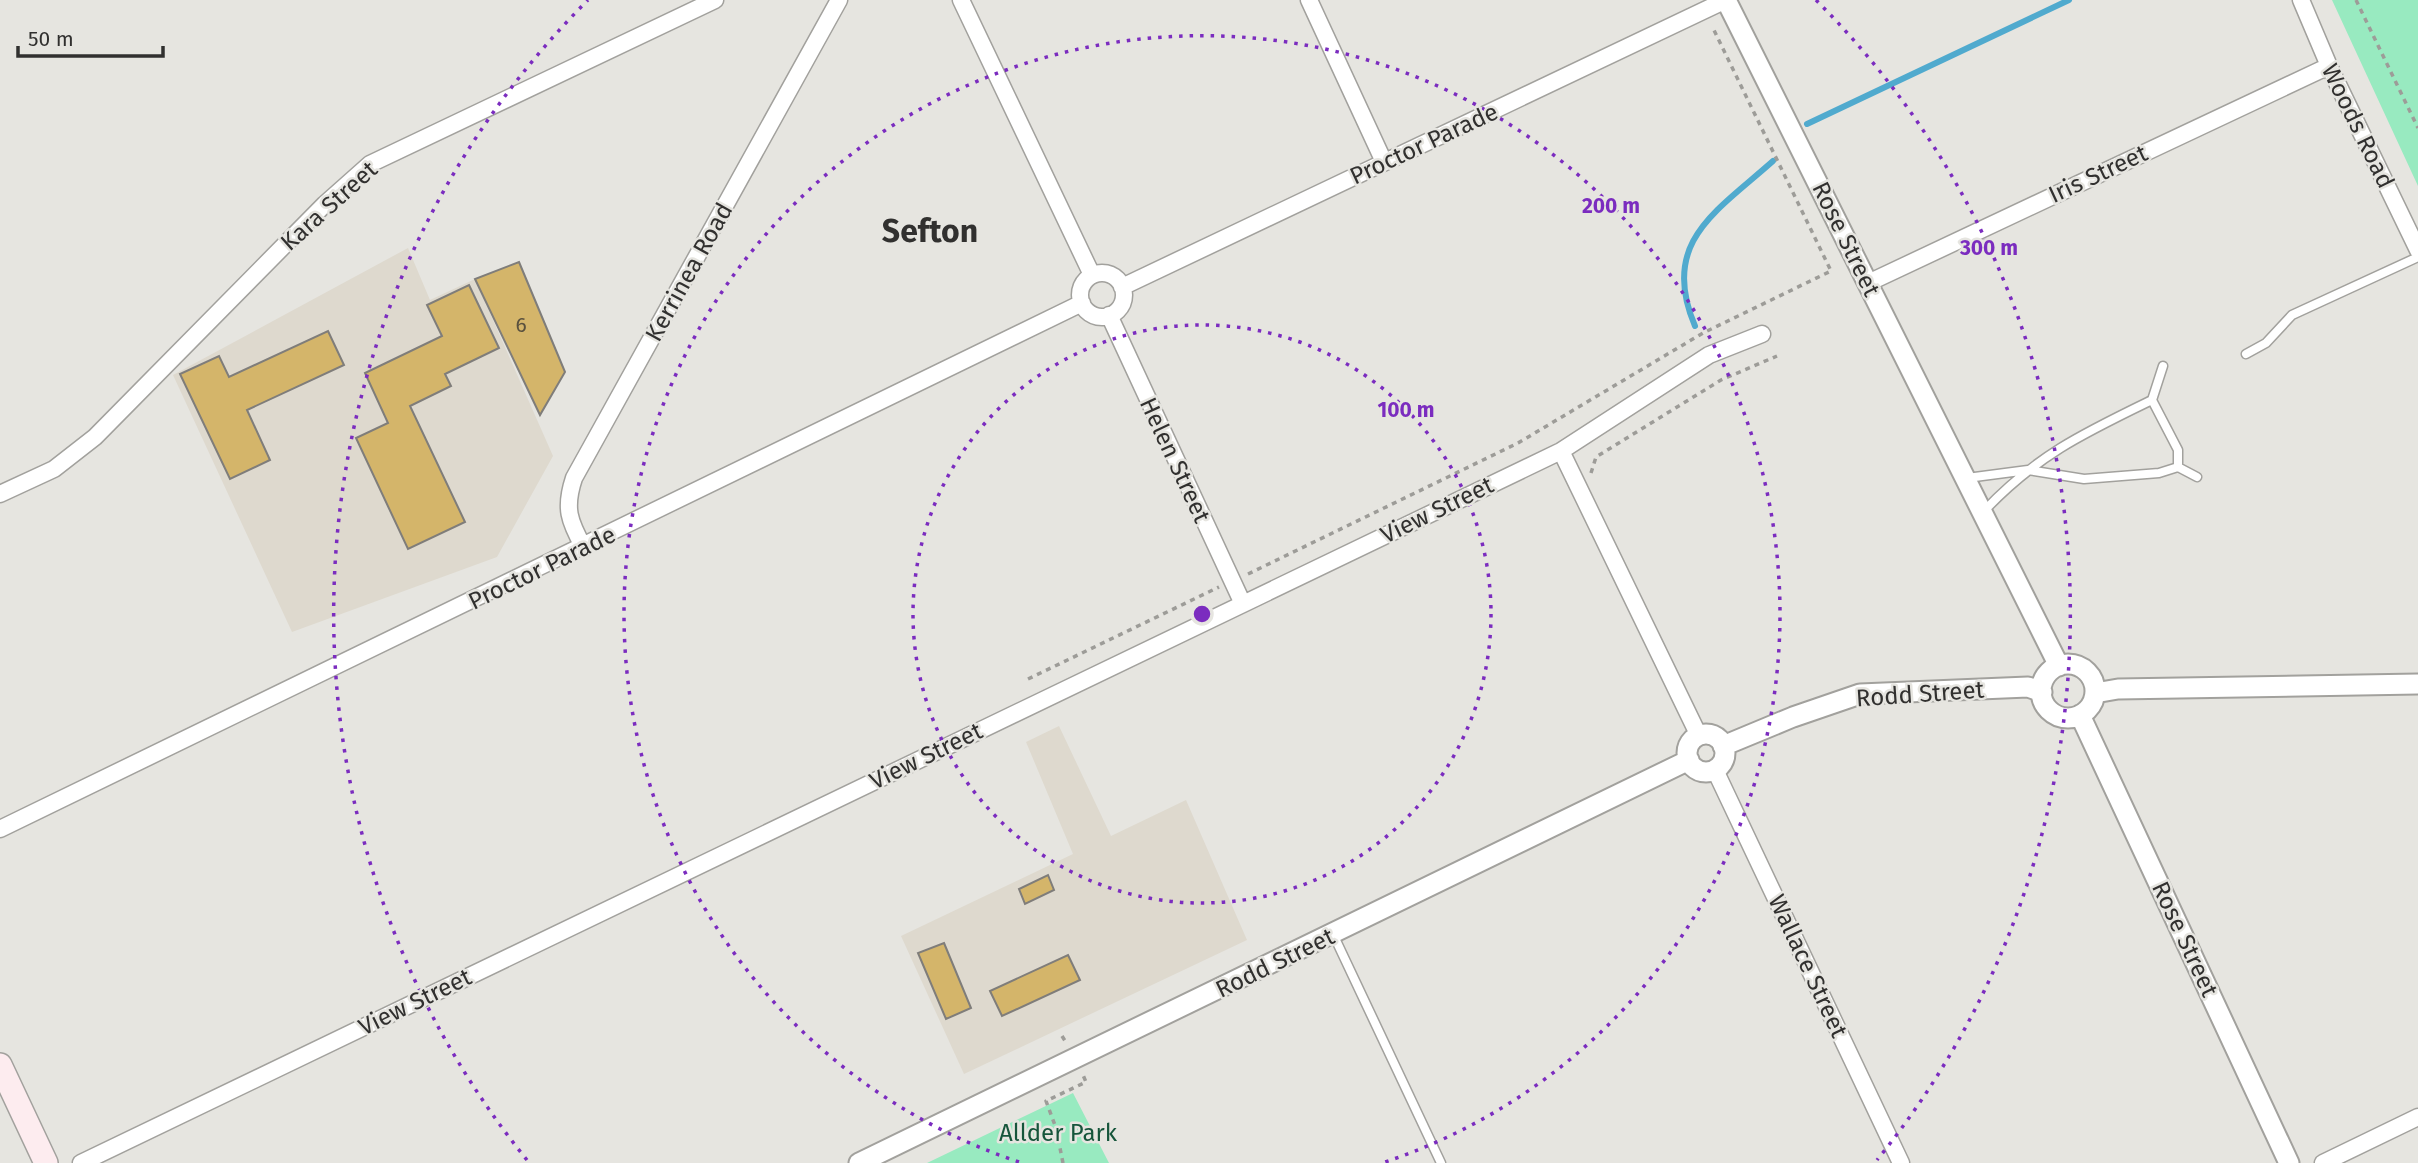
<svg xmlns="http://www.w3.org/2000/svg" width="2418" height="1163" font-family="'Fira Sans',sans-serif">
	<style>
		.built { fill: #ded9ce }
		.green { fill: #98eac0 }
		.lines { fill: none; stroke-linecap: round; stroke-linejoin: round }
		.stream { stroke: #50aace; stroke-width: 6 }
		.building { fill: #d4b56a; stroke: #7f7d7a; stroke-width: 2 }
		.service-casing { stroke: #a2a19d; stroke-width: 11 }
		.minor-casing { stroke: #a2a19d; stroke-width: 19 }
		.tertiary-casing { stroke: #a2a19d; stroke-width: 23 }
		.secondary-casing { stroke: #a2a19d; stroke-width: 26 }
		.path { stroke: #9d9c98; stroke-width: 3.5; stroke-dasharray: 5 5; stroke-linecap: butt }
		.service { stroke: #fff; stroke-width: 8 }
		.minor { stroke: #fff; stroke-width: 16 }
		.tertiary { stroke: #fff; stroke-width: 19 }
		.secondary { stroke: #fdecef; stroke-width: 23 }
		.ring { fill: none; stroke: #7b2cbf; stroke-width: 3.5; stroke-dasharray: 3.5 7 }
		.labels { text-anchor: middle; stroke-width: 5; stroke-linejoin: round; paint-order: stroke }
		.number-label { font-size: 21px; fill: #5a513e }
		.street-label { font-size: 24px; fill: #31302f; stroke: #e6e5e0 }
		.park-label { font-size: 24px; fill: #16553b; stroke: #e6e5e0 }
		.district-label { font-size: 32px; font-weight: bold; fill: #31302f; stroke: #e6e5e0 }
		.centre { fill: #7b2cbf; stroke: #e6e5e0; stroke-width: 3.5 }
		.ring-label { font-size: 21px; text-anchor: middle; font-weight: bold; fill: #7b2cbf; stroke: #e6e5e0; stroke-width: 5; stroke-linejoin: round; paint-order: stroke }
	</style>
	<rect width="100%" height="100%" fill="#e6e5e0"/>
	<path class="built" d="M 408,248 L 430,300 L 475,279 L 553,456 L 497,557 L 292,632 L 173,375 Z
		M 1059,726 L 1111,836 L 1186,800 L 1247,940 L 964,1074 L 901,936 L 1073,854 L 1026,742 Z"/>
	<path class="green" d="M 2332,0 L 2418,0 L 2418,186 Z
		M 1073,1093 L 1109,1163 L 927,1163 Z"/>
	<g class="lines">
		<path class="stream" d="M 1807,124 L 2069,0
			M 1695,326 C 1659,242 1717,211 1773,161"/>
	</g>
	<path class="building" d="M 519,262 L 565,372 L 540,415 L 475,279 Z
		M 469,285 L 499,348 L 445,374 L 451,386 L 410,406 L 465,522 L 408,549 L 356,438 L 388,423 L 365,373 L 442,336 L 427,305 Z
		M 328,331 L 344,365 L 247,410 L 270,460 L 230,479 L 180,374 L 219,356 L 229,377 Z
		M 1048,875 L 1054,890 L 1025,904 L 1019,889 Z
		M 944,943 L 971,1008 L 946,1019 L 918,953 Z
		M 1068,955 L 1080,980 L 1002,1016 L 990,991 Z"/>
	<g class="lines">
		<defs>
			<path id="service" d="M 2246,354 L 2266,343 L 2292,315 L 2418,257
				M 2152,400 L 2178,450 L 2178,467 L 2197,477
				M 1967,478 L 2028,470 L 2084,479 L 2159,473 L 2178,467
				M 1984,511 C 2037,455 2084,433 2152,400 L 2163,366
				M 1333,934 L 1441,1163"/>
			<path id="minor" d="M 961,0 L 1092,275
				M 1309,0 L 1384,162
				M 2301,0 L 2329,66 L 2418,250
				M1080 295a22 22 0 1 1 44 0a22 22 0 1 1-44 0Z
				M 1868,283 L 2329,66
				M 1122,287 L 1726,0
				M 1109,315 L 1243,604
				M 1561,451 L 1699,736
				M 0,494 L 54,469 L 95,437 L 325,204 L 370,164 L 715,0
				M 584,548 C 569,521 564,508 574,478 L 839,0
				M 1715,770 L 1901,1163
				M 0,829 L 1082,303
				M 81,1163 L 1561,451 L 1709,355 L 1762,334
				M 2323,1163 L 2418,1117"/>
			<path id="tertiary" d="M 1726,0 L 2059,666
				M2041 691a27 27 0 1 1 54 0a27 27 0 1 1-54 0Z
				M 2095,693 L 2118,689 L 2418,684
				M 2080,715 L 2289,1163
				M1687 753a19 19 0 1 1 38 0a19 19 0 1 1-38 0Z
				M 1723,746 L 1793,717 L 1860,694 L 2028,687 L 2042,692
				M 859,1163 L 1689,760"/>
			<path id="secondary" d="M 0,1065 L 46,1163"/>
		</defs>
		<use href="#service" class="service-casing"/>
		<use href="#minor" class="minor-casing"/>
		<use href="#tertiary" class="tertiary-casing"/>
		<use href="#secondary" class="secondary-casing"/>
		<path class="path" d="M 2356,0 L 2418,128
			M 1591,473 L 1596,457 L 1721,380 L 1777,356
			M 1248,574 L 1518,443 L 1703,333 L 1831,271 L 1712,26
			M 1028,679 L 1219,587
			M 1062,1036 L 1067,1044
			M 1063,1163 L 1056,1128 L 1046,1101 L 1086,1082 L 1083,1075"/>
		<use href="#service" class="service"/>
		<use href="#minor" class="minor"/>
		<use href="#tertiary" class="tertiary"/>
		<use href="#secondary" class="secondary"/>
	</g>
	<g class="ring">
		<circle cx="1202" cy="614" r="289"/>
		<path d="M1019 1162A578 578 0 1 1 1385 1162"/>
		<path d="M527 1160A868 868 0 0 1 588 0M1816 0A868 868 0 0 1 1877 1160"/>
	</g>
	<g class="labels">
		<g class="number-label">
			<text x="521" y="332">6</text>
		</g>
		<g class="street-label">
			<text transform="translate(2358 126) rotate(64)" y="8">Woods Road</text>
			<text transform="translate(1424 144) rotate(-25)" y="8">Proctor Parade</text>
			<text transform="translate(2098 174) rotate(-25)" y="8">Iris Street</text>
			<text transform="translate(329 206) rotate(-42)" y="8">Kara Street</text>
			<text transform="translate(1846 239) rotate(64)" y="8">Rose Street</text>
			<text transform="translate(689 272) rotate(-61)" y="8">Kerrinea Road</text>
			<text transform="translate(1175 460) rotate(65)" y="8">Helen Street</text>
			<text transform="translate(1437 510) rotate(-26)" y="8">View Street</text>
			<text transform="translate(542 568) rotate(-26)" y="8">Proctor Parade</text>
			<text transform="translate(1920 694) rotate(-4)" y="8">Rodd Street</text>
			<text transform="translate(926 756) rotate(-26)" y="8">View Street</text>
			<text transform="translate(2185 939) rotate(65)" y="8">Rose Street</text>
			<text transform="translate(1275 963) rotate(-26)" y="8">Rodd Street</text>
			<text transform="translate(1808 966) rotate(65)" y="8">Wallace Street</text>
			<text transform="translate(415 1002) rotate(-26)" y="8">View Street</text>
		</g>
		<g class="park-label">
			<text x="1058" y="1141">Allder Park</text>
		</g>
		<g class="district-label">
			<text x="930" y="242">Sefton</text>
		</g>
	</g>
	<circle cx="1202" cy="614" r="10" class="centre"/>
	<g class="ring-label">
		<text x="1611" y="213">200 m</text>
		<text x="1989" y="255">300 m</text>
		<text x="1406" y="417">100 m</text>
	</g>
	<path d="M18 46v10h145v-10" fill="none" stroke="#31302f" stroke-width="3.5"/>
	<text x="28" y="46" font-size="21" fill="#31302f" stroke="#e6e5e0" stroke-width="5" paint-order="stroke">50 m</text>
</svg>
